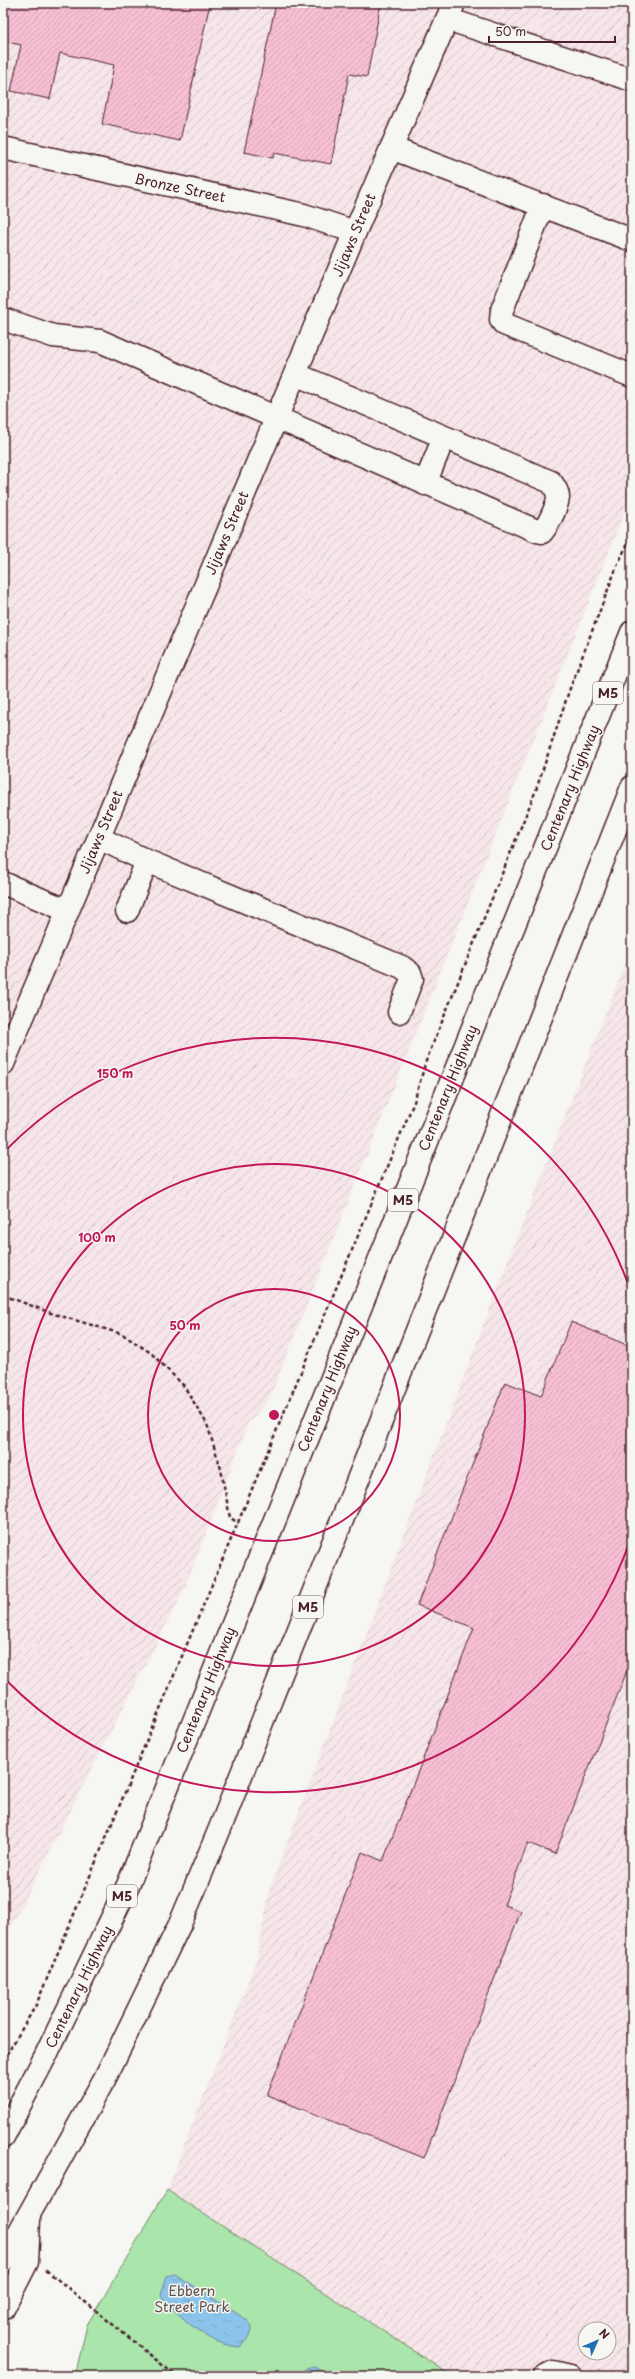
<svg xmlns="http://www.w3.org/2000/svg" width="635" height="2379" font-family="'Playpen Sans',sans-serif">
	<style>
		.industrial { fill: url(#industrial-furrows); fill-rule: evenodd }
		.green { fill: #aae5ab; stroke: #7a826b }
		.water { fill: url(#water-ripples); stroke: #71829e }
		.building { fill: url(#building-hatch); stroke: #4a1f2b }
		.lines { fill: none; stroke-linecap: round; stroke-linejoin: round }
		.minor-casing { stroke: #4a1f2b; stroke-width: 25 }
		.highway-casing { stroke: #4a1f2b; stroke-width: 25 }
		.path { stroke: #4a1f2b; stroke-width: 2.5; stroke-dasharray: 4 3; stroke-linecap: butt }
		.minor { stroke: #f6f6f2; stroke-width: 22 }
		.highway { stroke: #f6f6f2; stroke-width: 22 }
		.ring { fill: none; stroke: #c2185b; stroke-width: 2 }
		.labels { text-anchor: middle; stroke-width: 3; stroke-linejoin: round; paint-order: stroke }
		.shield { fill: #f6f6f2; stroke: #7e6067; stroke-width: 1 }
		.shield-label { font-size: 13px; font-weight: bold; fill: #4a1f2b }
		.street-label { font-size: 14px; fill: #4a1f2b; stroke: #f6f6f2 }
		.park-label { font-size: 14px; fill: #62504b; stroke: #f6f6f2 }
		.centre { fill: #c2185b; stroke: #f6f6f2; stroke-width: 2 }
		.ring-label { font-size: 12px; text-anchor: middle; font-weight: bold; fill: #c2185b; stroke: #f6f6f2; stroke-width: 3; stroke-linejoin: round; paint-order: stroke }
	</style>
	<defs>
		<pattern id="industrial-furrows" width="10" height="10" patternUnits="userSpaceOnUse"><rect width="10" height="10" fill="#f6e6e9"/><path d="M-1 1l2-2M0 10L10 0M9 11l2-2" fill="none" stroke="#d4c5c8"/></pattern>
		<pattern id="water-ripples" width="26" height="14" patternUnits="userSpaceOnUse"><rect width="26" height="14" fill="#8bc4ea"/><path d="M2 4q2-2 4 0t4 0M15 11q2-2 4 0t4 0" fill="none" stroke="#79a8c9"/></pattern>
		<pattern id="building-hatch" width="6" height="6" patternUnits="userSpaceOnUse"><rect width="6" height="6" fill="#f7bfd4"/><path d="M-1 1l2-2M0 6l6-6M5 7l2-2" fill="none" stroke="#d5a4b6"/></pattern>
	</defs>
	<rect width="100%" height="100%" fill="#f6f6f2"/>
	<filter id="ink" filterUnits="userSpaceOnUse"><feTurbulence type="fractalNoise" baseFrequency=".025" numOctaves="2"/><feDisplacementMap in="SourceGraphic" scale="8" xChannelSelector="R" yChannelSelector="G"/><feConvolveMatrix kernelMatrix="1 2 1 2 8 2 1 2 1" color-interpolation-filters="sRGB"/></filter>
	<g filter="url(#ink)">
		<path class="industrial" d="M 3,3 L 632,3 L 632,494 L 270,1397 L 248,1424 L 184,1590 L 3,1942 Z
			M 632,946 L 632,2376 L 452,2376 L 167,2190 L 256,1961 L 270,1888 L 507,1263 ZM 585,2329 L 609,2329 L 609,2353 L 585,2353 Z"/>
		<path class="green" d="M 167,2190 L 452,2376 L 75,2376 L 87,2325 Z"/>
		<path class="water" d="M 175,2274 L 247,2320 L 252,2326 L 249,2337 L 240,2347 C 208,2345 186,2321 164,2300 L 161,2294 L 167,2276 Z
			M 315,2367 L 328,2376 L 300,2376 L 305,2369 Z"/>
		<path class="building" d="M 3,3 L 210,3 L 180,141 L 102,124 L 114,65 L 60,53 L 50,99 L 11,91 L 21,45 L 3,41 Z
			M 276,3 L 381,3 L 367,77 L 349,74 L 331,164 L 274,153 L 273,158 L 244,152 Z
			M 571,1322 L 632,1347 L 632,1658 L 555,1854 L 528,1843 L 504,1905 L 521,1911 L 424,2158 L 267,2095 L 362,1852 L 383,1861 L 474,1628 L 417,1605 L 505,1382 L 541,1396 Z"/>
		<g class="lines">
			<defs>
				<path id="minor" d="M 447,19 L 632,80
					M 3,148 L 304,215 L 355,232
					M 391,148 L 632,240
					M 543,205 L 502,310 L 501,320 L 504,324 L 632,376
					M 3,319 L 53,336 L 100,341 L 537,531 L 542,532 C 549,524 557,507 558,497 C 558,491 554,486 551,482 L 295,374
					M 425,484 L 444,437
					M 99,838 L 147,861 L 127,911
					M 147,861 L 402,967 L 410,973 L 412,979 L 399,1012
					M 3,883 L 68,911
					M 3,1064 L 355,232 L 454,3
					M 545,2376 L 553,2372 L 570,2376"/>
				<path id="highway" d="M 3,2137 L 45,2057 L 128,1885 L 632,632
					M 3,2261 L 105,2078 L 180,1924 L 221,1826 L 632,787
					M 3,2309 L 27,2262 L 29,2219"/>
			</defs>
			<use href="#minor" class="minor-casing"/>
			<use href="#highway" class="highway-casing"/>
			<path class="path" d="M 3,1295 L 51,1313 L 122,1334 L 151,1353 L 184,1386 L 207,1424 L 221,1469 L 230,1518 L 239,1523
				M 3,2061 L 36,2005 L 414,1102 L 426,1061 L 536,790 L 569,691 L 617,566 L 632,534
				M 46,2270 L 176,2376"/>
			<use href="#minor" class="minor"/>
			<use href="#highway" class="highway"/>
		</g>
	</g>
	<g class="ring">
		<circle cx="274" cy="1415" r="126"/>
		<circle cx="274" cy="1415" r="251"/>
		<path d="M632 1535A377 377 0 0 1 5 1679M5 1151A377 377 0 0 1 632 1295"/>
	</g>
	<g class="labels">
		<g class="shield">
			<rect x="593" y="682" width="30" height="22" rx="3"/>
			<rect x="388" y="1189" width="30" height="22" rx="3"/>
			<rect x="293" y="1596" width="30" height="22" rx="3"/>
			<rect x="107" y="1885" width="30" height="22" rx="3"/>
		</g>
		<g class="shield-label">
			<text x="608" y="698">M5</text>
			<text x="403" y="1205">M5</text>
			<text x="308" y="1612">M5</text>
			<text x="122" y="1901">M5</text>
		</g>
		<g class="street-label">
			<text transform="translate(180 188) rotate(12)" y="5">Bronze Street</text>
			<text transform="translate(354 235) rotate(-67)" y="5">Jijaws Street</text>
			<text transform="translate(227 533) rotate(-67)" y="5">Jijaws Street</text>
			<text transform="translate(570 788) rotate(-68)" y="5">Centenary Highway</text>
			<text transform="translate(101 832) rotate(-67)" y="5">Jijaws Street</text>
			<text transform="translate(448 1088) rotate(-68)" y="5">Centenary Highway</text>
			<text transform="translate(327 1389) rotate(-68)" y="5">Centenary Highway</text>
			<text transform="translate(206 1690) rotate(-68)" y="5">Centenary Highway</text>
			<text transform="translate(79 1987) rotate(-64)" y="5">Centenary Highway</text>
		</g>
		<g class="park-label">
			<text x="192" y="2296">Ebbern<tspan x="192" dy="16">Street Park</tspan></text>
		</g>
	</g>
	<circle cx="274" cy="1415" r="6" class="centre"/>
	<g class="ring-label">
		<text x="115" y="1078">150 m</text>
		<text x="97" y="1242">100 m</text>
		<text x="185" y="1330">50 m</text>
	</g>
	<rect width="635" height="2379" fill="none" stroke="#f6f6f2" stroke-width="16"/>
	<rect x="8" y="8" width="619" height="2363" fill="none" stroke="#4a1f2b" stroke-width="1.5" filter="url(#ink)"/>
	<g transform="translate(597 2341) rotate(45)"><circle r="19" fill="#f6f6f2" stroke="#b1a0a2"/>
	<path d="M0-3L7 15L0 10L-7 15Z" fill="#1f6fb2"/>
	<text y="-6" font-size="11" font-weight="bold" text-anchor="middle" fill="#4a1f2b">N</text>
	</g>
	<path d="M489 36v6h126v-6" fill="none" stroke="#4a1f2b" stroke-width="2"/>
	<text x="495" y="36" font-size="12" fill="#4a1f2b" stroke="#f6f6f2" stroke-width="3" paint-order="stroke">50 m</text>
</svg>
